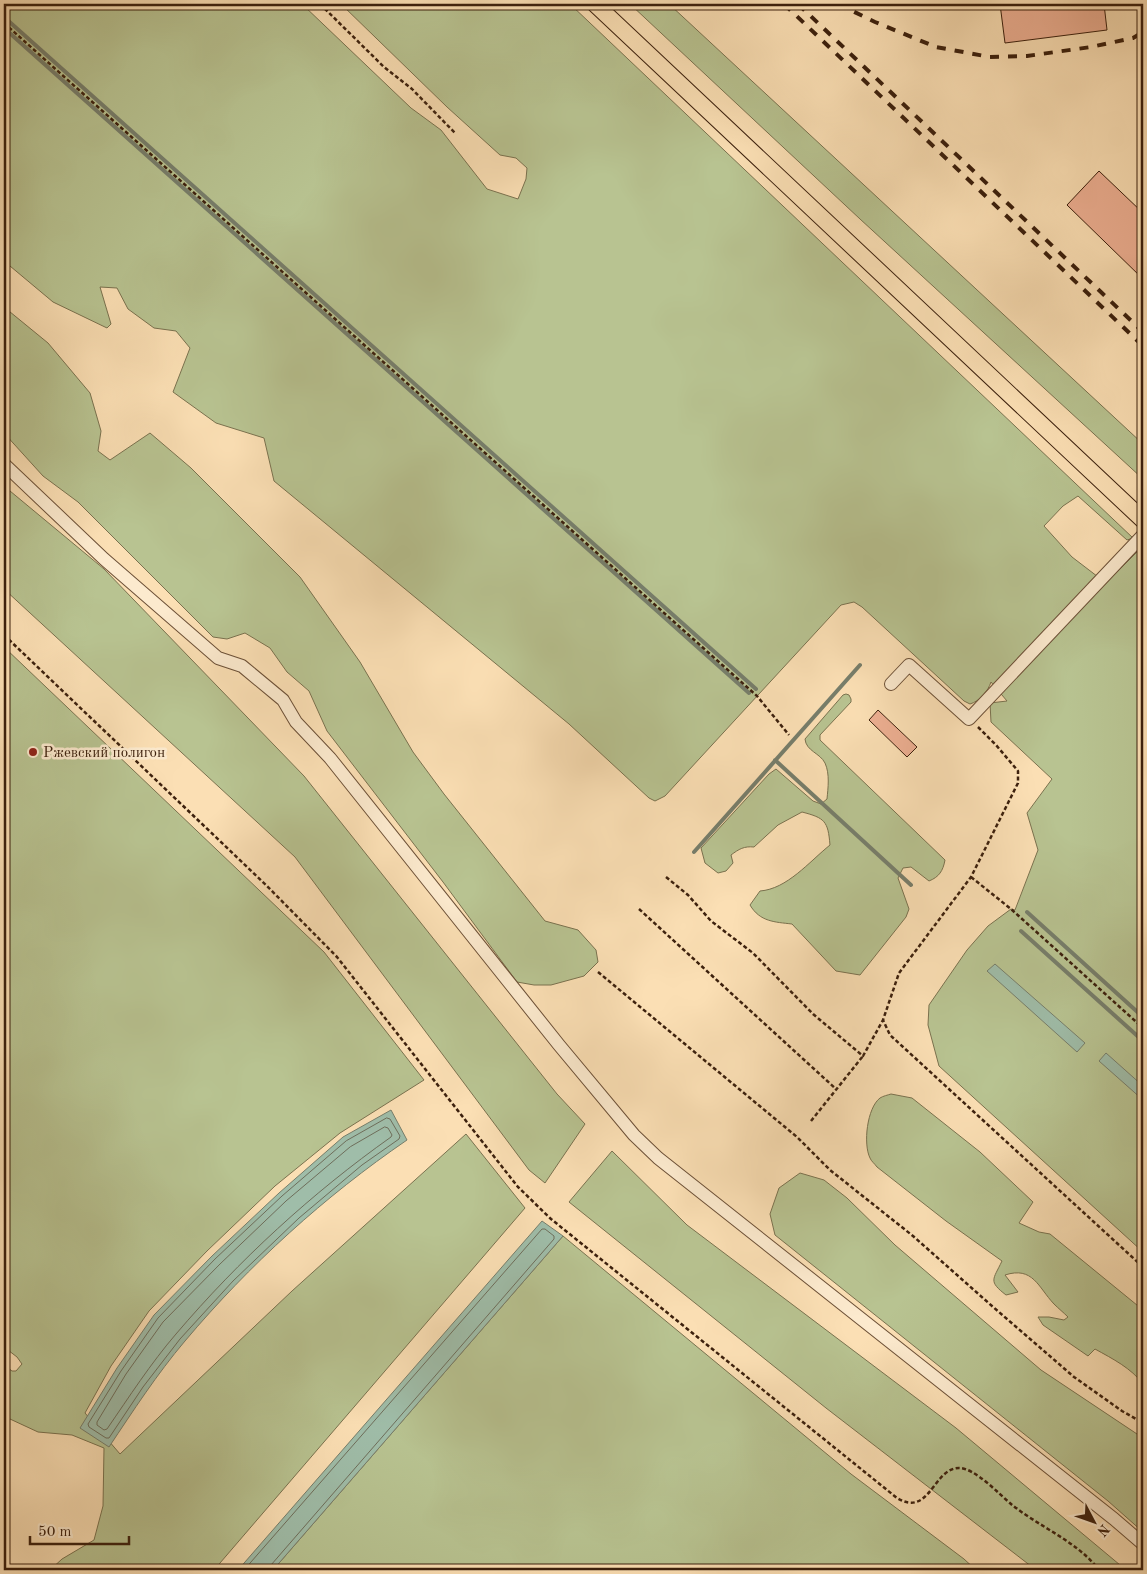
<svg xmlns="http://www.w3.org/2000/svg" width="1147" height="1574" font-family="'Old Standard TT',serif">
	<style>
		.green { fill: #b8c391; stroke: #7a724f }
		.water { fill: #9fbda9; stroke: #777e6b }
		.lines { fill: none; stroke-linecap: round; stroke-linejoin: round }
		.shore { stroke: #6e6e5b; stroke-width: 1 }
		.stream { stroke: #777e6b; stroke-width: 4 }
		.building { fill: #edaf92; stroke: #3c200d }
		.minor-casing { stroke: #6c5037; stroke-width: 14 }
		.major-casing { stroke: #3c200d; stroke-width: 18 }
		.path { stroke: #3c200d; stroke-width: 2.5; stroke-dasharray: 4 2.5; stroke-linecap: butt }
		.minor { stroke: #fceace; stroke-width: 12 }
		.major { stroke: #fbdfb4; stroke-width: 16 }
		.rail { stroke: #3c200d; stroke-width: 4; stroke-dasharray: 9 9; stroke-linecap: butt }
		.poi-dot { fill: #8f2418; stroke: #fceace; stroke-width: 2 }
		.labels { text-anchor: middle; stroke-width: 5; stroke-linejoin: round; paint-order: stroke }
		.poi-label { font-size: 15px; fill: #3c200d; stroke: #fceace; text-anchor: start }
	</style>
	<rect width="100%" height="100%" fill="#fbdfb4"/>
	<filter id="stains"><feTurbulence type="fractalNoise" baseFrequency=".004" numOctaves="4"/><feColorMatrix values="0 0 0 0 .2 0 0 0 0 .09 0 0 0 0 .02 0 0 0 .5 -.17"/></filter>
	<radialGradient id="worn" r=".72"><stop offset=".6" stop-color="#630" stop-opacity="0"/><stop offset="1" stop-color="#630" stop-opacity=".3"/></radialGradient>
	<path class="green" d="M 4,4 L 302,4 L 411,108 L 441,130 L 487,189 L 518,199 L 526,179 L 527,168 L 516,158 L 500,155 L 447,107 L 341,4 L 570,4 L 1133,538 L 1127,540 L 1078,496 L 1063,506 L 1044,526 L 1072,557 L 1106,583 L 1142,547 L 1143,548 L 1143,1252 L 939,1066 L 928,1025 L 929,1005 L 967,950 L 988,926 L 1011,909 L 1015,910 L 1038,850 L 1027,813 L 1052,779 L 991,722 L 990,703 L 1007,701 L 991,682 C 988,691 980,701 970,704 L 964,701 L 862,607 L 854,602 L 841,605 L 665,796 L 655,801 L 649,798 L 569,724 L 274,481 L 264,438 L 216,423 L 173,392 L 190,348 L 176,331 L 154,328 L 128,309 L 117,288 L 100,287 L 111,324 L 107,328 L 53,302 L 4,261 Z
		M 630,4 L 669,4 L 1143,444 L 1143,479 L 860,219 Z
		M 4,307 L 48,343 L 90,393 L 101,431 L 98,451 L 110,460 L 150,433 L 191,468 L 300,577 L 360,662 L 413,752 L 444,794 L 545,921 L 578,930 L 596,950 L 598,962 L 584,976 L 551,985 L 534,985 L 517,982 L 443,882 L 327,731 L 309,691 L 287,672 L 270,648 L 245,633 L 227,639 L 213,637 L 78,502 L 43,476 L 4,433 Z
		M 4,486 L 104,569 L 304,776 L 557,1094 L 585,1124 L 545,1183 L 529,1170 L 295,857 L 4,589 Z
		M 4,647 L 324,952 L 424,1080 L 340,1133 L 275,1186 L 207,1251 L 149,1311 L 111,1366 L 85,1413 L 120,1454 L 292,1291 L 466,1134 L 525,1208 L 214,1570 L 50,1570 L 62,1559 L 94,1540 L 103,1506 L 104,1448 L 72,1435 L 38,1432 L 10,1419 L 4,1421 L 4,1365 L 12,1371 L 16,1371 L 22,1364 L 17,1357 L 4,1347 Z
		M 846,694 L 849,695 L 851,699 L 851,702 L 820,735 L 820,740 L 945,860 C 943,871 939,877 929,881 L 911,867 L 903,868 L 898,878 L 909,909 L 906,917 L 860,975 L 836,971 L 792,924 C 775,922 760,922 750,905 L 760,891 C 787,889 809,862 830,845 C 828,821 825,818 802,812 L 778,825 L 754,847 C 744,846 739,849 731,855 L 733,863 L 726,871 L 718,873 L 705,863 L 701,848 L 769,774 L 776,769 L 813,801 L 821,804 L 827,799 C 828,788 830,774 825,763 C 820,753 806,751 805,739 L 843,695 Z
		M 891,1094 L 912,1098 L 980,1152 L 1033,1202 L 1019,1223 L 1039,1232 L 1050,1234 L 1143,1310 L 1143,1384 C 1131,1368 1113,1359 1095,1349 L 1088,1356 L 1043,1325 L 1038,1317 L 1049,1317 L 1064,1320 L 1068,1317 C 1064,1313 1058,1308 1054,1304 C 1038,1287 1033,1266 1005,1275 L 1018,1292 L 1006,1295 C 988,1281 993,1280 1002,1261 L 946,1221 L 877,1167 C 875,1164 871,1161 870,1158 C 863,1144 867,1108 880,1098 C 883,1096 888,1095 891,1094 Z
		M 612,1151 L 687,1225 L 956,1428 L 1126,1570 L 1036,1570 L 826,1408 L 569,1202 Z
		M 800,1173 L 824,1180 L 847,1198 L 895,1245 L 1041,1370 L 1143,1438 L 1143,1532 L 1108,1501 L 775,1235 L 770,1214 L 779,1188 Z
		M 563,1236 L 851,1474 L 964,1559 L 976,1570 L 273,1570 Z"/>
	<path class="water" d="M 995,964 L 1085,1043 L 1077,1052 L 987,971 Z
		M 1106,1053 L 1143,1086 L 1143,1100 L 1099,1061 Z
		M 391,1110 L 407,1140 C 325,1196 249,1265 185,1341 C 157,1374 133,1411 109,1447 L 80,1428 L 117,1368 L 154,1315 L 212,1256 L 279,1193 L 343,1137 Z
		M 542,1221 L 563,1236 L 273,1570 L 238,1570 Z"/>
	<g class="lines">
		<path class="shore" d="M 387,1118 L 390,1119 L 400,1136 L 399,1139 L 362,1165 L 299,1218 L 233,1281 L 180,1339 L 143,1387 L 109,1438 L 106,1438 L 89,1427 L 88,1424 L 121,1371 L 158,1318 L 215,1259 L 282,1196 L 346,1141 Z
			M 385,1127 L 388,1128 L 392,1135 L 391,1137 C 312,1193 239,1260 176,1334 C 151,1363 129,1397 107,1429 L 104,1430 L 97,1425 L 97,1422 L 126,1374 L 163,1322 L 220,1264 L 286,1201 L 350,1147 Z
			M 244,1570 L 542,1229 L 545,1229 L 554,1236 L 554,1239 L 271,1565 L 270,1570"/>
		<path class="stream" d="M 4,17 L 756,689
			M 4,28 L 749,693
			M 775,760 L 911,885
			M 694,852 L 860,665
			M 1027,912 L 1143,1017
			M 1021,931 L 1143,1041"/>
	</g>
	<path class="building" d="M 1000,4 L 1104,4 L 1107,30 L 1005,43 Z
		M 1099,171 L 1143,213 L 1143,279 L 1067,205 Z
		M 878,710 L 917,747 L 907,757 L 869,720 Z"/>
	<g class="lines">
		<defs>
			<path id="minor" d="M 4,464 L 104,559 L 218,658 L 242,666 L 283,700 L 296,722 L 330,758 L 559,1045 L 634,1135 L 658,1158 L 1114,1519 L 1143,1544
				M 891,684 L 909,665 L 969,719 L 1143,535"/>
			<path id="major" d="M 595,4 L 1143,520"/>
		</defs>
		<use href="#minor" class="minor-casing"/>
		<use href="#major" class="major-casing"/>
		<path class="path" d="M 320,4 L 384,67 L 412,89 L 456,134
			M 4,23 L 757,696 L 789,735
			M 4,635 L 266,885 L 337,957 L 518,1187 L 551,1219 L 897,1498 C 930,1518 933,1468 959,1468 C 975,1468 999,1494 1011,1504 C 1039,1527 1077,1541 1099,1570
			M 978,727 L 996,745 L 1018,771 L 1018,783 L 971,877 L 899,973 L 883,1020 L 890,1035 L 1143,1267
			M 666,877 L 688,895 L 711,921 L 753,953 L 813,1014 L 863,1056 L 883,1020
			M 971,877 L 1011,909 L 1143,1028
			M 639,909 L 836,1089
			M 598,972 L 797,1137 L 830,1170 L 913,1236 L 992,1306 L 1074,1377 L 1122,1411 L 1143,1423
			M 811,1121 L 863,1056"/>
		<use href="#minor" class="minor"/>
		<use href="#major" class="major"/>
		<path class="rail" d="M 784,4 L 1143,346
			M 798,4 L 1143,332
			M 838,4 L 875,22 L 936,47 L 990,57 L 1027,56 L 1091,47 L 1133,38 L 1143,32"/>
	</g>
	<circle class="poi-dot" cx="33" cy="752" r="5"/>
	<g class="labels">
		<g class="poi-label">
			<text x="43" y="757">Ржевский полигон</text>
		</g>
	</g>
	<rect width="1147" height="1574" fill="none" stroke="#fbdfb4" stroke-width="20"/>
	<rect x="5" y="5" width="1137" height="1564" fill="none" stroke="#3c200d" stroke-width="2.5"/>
	<rect x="10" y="10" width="1127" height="1554" fill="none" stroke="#3c200d"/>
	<g transform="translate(1094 1522) rotate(131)" stroke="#fceace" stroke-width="4" paint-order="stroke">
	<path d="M0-4L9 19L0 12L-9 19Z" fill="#3c200d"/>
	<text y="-8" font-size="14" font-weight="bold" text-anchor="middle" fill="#3c200d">N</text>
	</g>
	<path d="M30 1536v8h99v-8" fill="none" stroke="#3c200d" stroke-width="2.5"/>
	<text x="38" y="1536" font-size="15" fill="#3c200d" stroke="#fceace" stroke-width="4" paint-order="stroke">50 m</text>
	<rect width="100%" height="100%" filter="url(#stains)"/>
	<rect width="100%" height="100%" fill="url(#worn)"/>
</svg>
